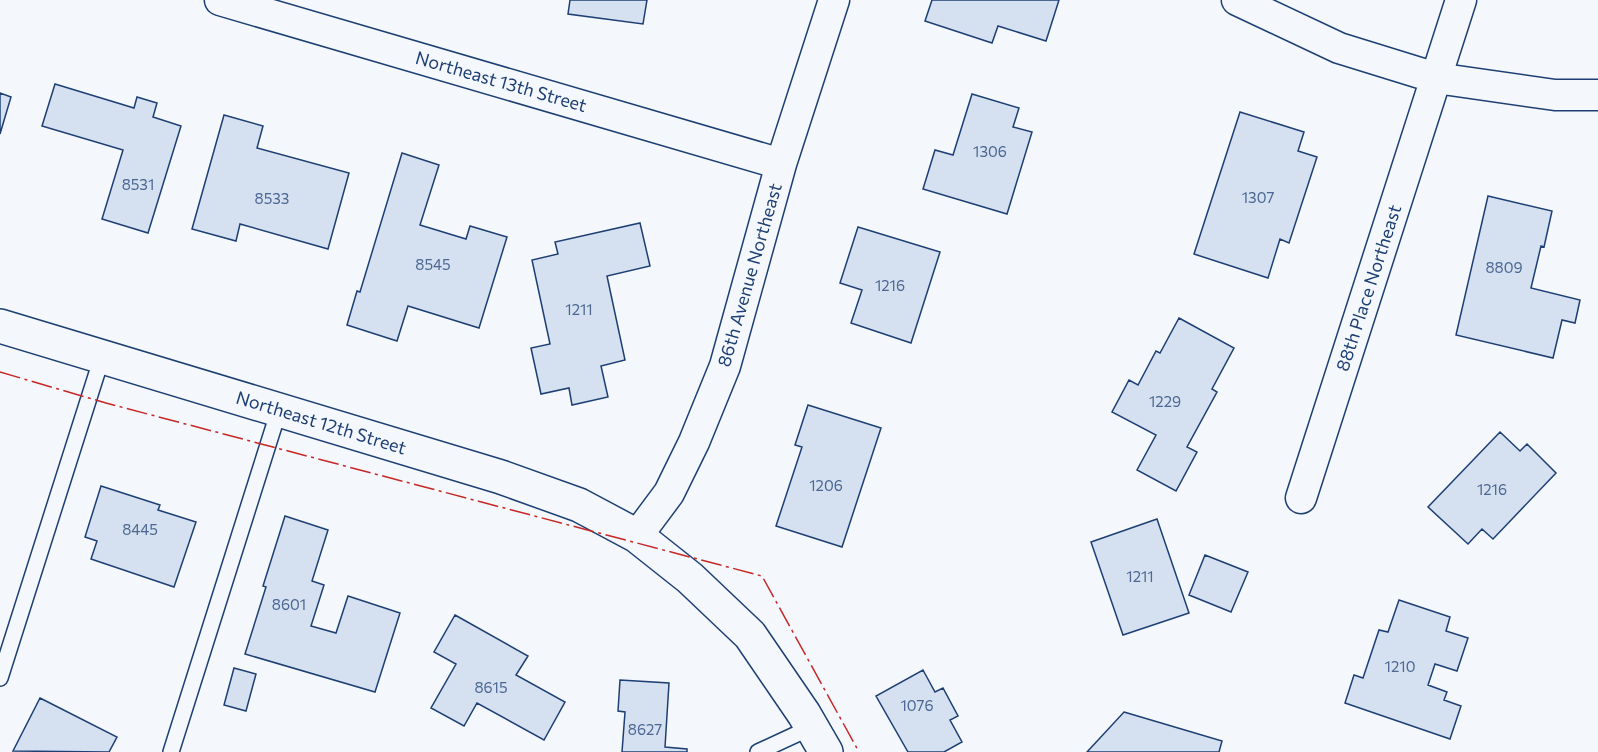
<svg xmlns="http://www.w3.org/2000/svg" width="1598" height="752" font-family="Commissioner,sans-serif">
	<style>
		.building { fill: #d5e0f0; stroke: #1d3f73; stroke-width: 1.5 }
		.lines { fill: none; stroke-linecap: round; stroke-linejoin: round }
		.lane-casing { stroke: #1d3f73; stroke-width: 18 }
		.street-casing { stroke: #1d3f73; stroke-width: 33 }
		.secondary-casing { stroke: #1d3f73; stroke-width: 36 }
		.lane { stroke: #f4f7fb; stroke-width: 15 }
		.street { stroke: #f4f7fb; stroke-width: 30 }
		.secondary { stroke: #f4f7fb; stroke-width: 33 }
		.power { stroke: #c62828; stroke-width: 1.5; stroke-dasharray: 21 4.5 3 4.5; stroke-linecap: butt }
		.labels { text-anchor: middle; stroke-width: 4.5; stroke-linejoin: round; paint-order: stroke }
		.number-label { font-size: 15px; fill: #4b6792 }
		.street-label { font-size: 18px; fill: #1d3f73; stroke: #f4f7fb }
	</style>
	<rect width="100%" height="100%" fill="#f4f7fb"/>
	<path class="building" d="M 570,0 L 647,0 L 643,24 L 568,14 Z
		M 932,0 L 1059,0 L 1046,41 L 998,26 L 992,43 L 925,21 Z
		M 55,84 L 134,108 L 137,97 L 157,103 L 153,117 L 181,126 L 148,233 L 102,219 L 123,150 L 42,126 Z
		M 0,93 L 11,97 L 0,134 Z
		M 972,94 L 1019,108 L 1013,127 L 1032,132 L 1007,214 L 923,189 L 935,150 L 953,155 Z
		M 1240,112 L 1304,132 L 1298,151 L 1317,157 L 1289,243 L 1280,239 L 1268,278 L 1194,254 Z
		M 224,115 L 263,126 L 257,148 L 349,173 L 328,249 L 240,224 L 236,241 L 192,229 Z
		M 402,153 L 439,165 L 420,225 L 466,239 L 470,226 L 507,237 L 479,328 L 408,306 L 397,341 L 347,325 L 357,291 L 360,292 Z
		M 1488,196 L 1552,211 L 1544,247 L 1541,246 L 1531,288 L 1580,300 L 1575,323 L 1562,320 L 1553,358 L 1456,335 Z
		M 640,223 L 650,266 L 607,276 L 625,360 L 601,366 L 608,397 L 572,405 L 569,388 L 541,394 L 531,348 L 550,344 L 532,260 L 558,254 L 555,242 Z
		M 858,227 L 940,252 L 911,343 L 851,323 L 862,290 L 840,283 Z
		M 1179,318 L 1234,348 L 1212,389 L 1217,392 L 1187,447 L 1197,452 L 1176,491 L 1137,470 L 1156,435 L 1112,412 L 1129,380 L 1138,385 L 1156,351 L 1160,353 Z
		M 808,405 L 881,428 L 842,547 L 776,526 L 802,447 L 795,445 Z
		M 1500,432 L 1520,451 L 1527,444 L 1556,473 L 1493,539 L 1482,529 L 1468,544 L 1428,507 Z
		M 101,486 L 160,505 L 158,510 L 196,522 L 174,587 L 91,559 L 97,541 L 85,537 Z
		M 285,516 L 328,530 L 312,581 L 324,585 L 311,626 L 336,633 L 348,596 L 400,613 L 375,692 L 245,654 L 266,587 L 263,586 Z
		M 1157,519 L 1189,613 L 1123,635 L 1091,542 Z
		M 1205,555 L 1248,572 L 1231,612 L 1189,595 Z
		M 1399,600 L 1450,617 L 1446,631 L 1468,638 L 1457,671 L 1435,664 L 1428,685 L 1447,692 L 1444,700 L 1461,706 L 1450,739 L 1345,703 L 1354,675 L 1363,678 L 1379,630 L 1388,632 Z
		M 455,615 L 528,656 L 516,675 L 565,702 L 544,740 L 477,703 L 464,726 L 431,708 L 456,664 L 434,652 Z
		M 234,668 L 256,674 L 246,711 L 224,705 Z
		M 923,670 L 935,692 L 943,688 L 958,716 L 950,720 L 962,742 L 944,752 L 908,752 L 876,696 Z
		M 620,680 L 669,683 L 665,747 L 687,749 L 687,752 L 622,752 L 625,712 L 618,711 Z
		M 40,698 L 117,737 L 109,752 L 13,751 Z
		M 1124,712 L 1222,741 L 1219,752 L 1087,752 Z"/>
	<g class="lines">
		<defs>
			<path id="lane" d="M 0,678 L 102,357
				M 171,752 L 279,410
				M 758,752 L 812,727"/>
			<path id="street" d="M 220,0 L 781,164
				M 1237,0 L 1339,48 L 1436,78 L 1555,95 L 1598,95
				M 1301,498 L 1461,0
				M 637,536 L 669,493 L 694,442 L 725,366 L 781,164 L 834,0"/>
			<path id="secondary" d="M 0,326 L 501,477 L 579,505 L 637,536 L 690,578 L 750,635 L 804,714 L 826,752"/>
		</defs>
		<use href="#lane" class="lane-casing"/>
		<use href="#street" class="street-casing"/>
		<use href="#secondary" class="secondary-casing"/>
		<use href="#lane" class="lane"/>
		<use href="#street" class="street"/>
		<use href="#secondary" class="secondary"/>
		<path class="power" d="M 0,372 L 106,403 L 762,576 L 859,752"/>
	</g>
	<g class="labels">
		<g class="number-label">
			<text x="990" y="157">1306</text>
			<text x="138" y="190">8531</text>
			<text x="1258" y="203">1307</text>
			<text x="272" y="204">8533</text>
			<text x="433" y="270">8545</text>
			<text x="1504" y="273">8809</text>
			<text x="890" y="291">1216</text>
			<text x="579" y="315">1211</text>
			<text x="1165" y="407">1229</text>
			<text x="826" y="491">1206</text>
			<text x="1492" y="495">1216</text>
			<text x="140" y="535">8445</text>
			<text x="1140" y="582">1211</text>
			<text x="289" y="610">8601</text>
			<text x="1400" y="672">1210</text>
			<text x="491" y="693">8615</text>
			<text x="917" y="711">1076</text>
			<text x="645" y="735">8627</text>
		</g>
		<g class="street-label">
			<text transform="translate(501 82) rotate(16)" y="6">Northeast 13th Street</text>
			<text transform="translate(750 275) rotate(-74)" y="6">86th Avenue Northeast</text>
			<text transform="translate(1369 288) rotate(-72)" y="6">88th Place Northeast</text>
			<text transform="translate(321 423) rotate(17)" y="6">Northeast 12th Street</text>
		</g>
	</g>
</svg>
